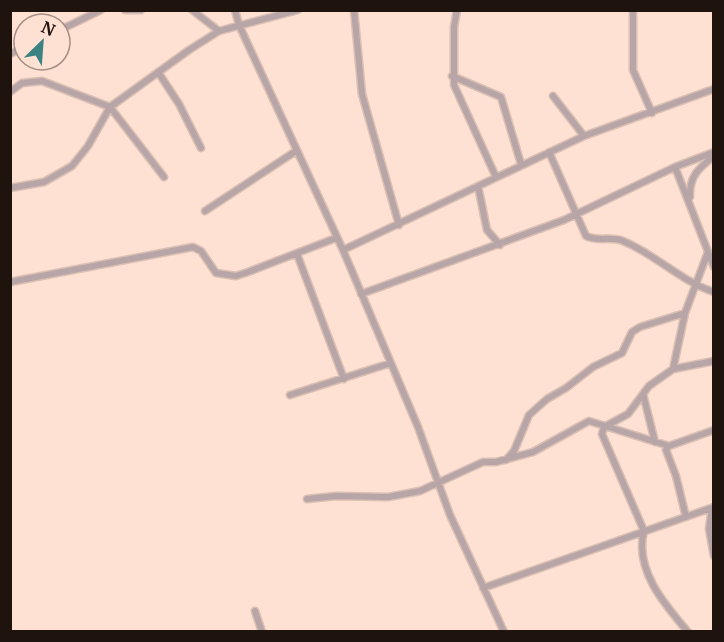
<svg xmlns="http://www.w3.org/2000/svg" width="724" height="642" font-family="Merriweather,serif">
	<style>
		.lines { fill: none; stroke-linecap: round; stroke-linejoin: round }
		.minor-casing { stroke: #dac0b3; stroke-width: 9 }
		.minor { stroke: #b7a5a7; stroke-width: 6 }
	</style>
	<rect width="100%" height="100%" fill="#fee1d3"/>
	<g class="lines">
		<defs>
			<path id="minor" d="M 125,10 L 141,10
				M 192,10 L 219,31
				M 235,10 L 239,25 L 343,250 L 418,427 L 450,515 L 504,632
				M 354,10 L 362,94 L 399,225
				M 457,10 L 454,27 L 454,85 L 496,177
				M 633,10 L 633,70 L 652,113
				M 60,30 L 101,10
				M 10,54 L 24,47
				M 158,72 L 179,104 L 201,148
				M 452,76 L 501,97 L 521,164
				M 10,92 L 22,83 L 42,81 L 110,107 L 164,177
				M 553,96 L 584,136
				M 549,152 L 586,236 C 598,242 611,236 623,241 C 655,254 680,281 714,292
				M 675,167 L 714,267
				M 478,186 L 487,230 L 500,245
				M 10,188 L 44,182 L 72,166 L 88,146 L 110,107 L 189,50 L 219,31 L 298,10
				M 690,197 C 689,176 699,168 714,156
				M 205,211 L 296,151
				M 343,250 L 584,136 L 714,89
				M 297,254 L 344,379
				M 10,282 L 193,247 L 201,251 L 216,273 L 236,276 L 248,272 L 336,238
				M 361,294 L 564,220 L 675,167 L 714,152
				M 673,369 L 685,313 L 708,252
				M 643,394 L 655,442
				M 290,395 L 391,363
				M 506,460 L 514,451 L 529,415 L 547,399 L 566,388 L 593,367 L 622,353 L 632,332 L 640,327 L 685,313
				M 307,499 L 336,496 L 388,497 L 420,491 L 483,462 L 496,462 L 533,452 L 589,421 L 669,446
				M 712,508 L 709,529 L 714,556
				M 686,517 L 676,476 L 666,450 L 669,446 L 714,430
				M 483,588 L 714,507
				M 255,611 L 262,632
				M 688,632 C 664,604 634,569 644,531 L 602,434 L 604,427 L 628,414 L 649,386 L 673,369 L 714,361"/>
		</defs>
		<use href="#minor" class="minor-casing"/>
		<use href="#minor" class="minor"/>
	</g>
	<rect width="724" height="642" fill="none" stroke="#1f130d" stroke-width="24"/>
	<g transform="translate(42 42) rotate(25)"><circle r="28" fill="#fee1d3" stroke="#a58f84" stroke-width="1.5"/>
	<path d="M0-4.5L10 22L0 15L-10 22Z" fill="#3a8382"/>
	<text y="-9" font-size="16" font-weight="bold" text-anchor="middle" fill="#1f130d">N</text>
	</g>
</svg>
